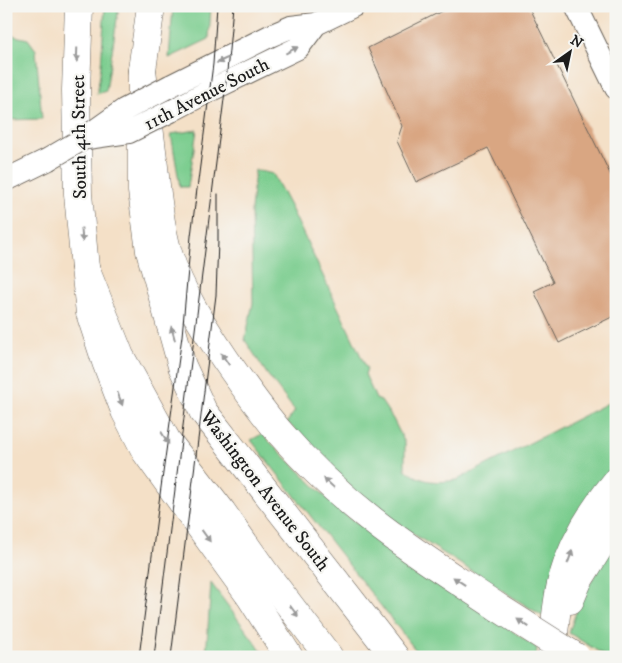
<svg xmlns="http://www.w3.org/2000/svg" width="622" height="663" font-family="'IM FELL DW Pica',serif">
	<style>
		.green { fill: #7bcd8f; stroke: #4c7456 }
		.building { fill: #d9a682 }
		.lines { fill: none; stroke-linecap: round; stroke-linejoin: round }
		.minor-casing { stroke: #686158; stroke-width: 24 }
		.major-casing { stroke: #686158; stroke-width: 29 }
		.highway-casing { stroke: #686158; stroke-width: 29 }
		.minor { stroke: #fff; stroke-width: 22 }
		.major { stroke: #fff; stroke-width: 28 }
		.highway { stroke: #fff; stroke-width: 28 }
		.tram { stroke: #1c1c1c; stroke-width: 1 }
		.minor-bridge-casing { stroke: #686158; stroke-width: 24; stroke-linecap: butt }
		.highway-bridge-casing { stroke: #686158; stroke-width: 29; stroke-linecap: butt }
		.minor-bridge { stroke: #fff; stroke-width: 22 }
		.highway-bridge { stroke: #fff; stroke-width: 28 }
		.oneway { fill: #999 }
		.labels { text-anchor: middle; stroke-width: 4.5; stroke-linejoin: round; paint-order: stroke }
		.street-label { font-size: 19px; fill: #1c1c1c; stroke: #f6f6f2 }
	</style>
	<rect width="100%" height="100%" fill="#f6f6f2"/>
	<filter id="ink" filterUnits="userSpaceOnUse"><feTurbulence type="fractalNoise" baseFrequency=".02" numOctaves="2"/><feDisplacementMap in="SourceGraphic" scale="10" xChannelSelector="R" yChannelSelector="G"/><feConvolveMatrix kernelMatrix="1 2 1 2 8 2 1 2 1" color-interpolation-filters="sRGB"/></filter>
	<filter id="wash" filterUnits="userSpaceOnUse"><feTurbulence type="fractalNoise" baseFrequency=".0096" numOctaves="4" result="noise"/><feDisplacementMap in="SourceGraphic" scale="20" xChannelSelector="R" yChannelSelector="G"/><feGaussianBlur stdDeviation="1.12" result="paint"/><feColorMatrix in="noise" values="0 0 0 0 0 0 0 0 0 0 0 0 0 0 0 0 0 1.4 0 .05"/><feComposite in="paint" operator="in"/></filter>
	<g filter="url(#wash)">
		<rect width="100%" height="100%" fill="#f4e0c7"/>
		<path class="green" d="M 105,6 L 119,6 L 106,91 L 97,94 L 101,66 Z
			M 173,6 L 211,6 L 209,39 L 169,58 Z
			M 6,34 L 28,39 L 36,50 L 42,119 L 6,120 Z
			M 197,130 L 188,187 L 180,187 L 171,134 Z
			M 255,170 L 273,174 L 291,208 L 367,369 L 365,374 L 376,399 L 381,401 L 393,419 L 405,443 L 405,469 C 422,483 436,483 457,480 L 616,399 L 616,468 L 591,495 L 544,617 L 407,530 L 356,493 L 287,422 L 295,411 L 267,374 L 245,340 L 253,303 L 251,210 Z
			M 262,434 L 340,511 L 537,648 L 536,657 L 421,657 L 251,440 Z
			M 616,540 L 616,657 L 607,657 L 569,633 L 580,600 Z
			M 211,583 L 266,657 L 206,657 Z"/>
		<g id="blocks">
			<path class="building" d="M 452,6 L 528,6 L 616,186 L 616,315 L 559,343 L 534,291 L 553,282 L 488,148 L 416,182 L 397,141 L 402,126 L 368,48 Z"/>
		</g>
	</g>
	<g filter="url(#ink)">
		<use href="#blocks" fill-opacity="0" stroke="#686158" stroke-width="1"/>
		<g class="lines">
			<defs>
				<path id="minor" d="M 576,6 L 616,88
					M 170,86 L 270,36 L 291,27 L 316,24 L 353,6
					M 171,111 L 209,91 L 298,48 L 316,24
					M 6,180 L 47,160"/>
				<path id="major" d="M 79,6 L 76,90 L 78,194 L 85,268 L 120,356 L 167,441 L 222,512 L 265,573 L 329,657
					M 142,94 L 142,70 L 151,6
					M 142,145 L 142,191 L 150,251 L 182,366 L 203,411 L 395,657"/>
				<path id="highway" d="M 142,70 C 146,103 150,135 154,167 C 157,196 160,225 168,253 C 180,291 203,326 225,359 C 243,385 261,411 282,435 C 309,466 339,494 372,520 C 412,552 456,579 499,608
					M 85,268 L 90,313 L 106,362 L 125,411 L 146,452 L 250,596 L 289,657
					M 570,600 L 578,581 L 610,530 L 616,523
					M 552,657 C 554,633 556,603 562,580 C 572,544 592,511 616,482"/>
			</defs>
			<use href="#minor" class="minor-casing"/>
			<use href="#major" class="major-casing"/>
			<use href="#highway" class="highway-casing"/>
			<use href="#minor" class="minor"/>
			<use href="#major" class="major"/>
			<use href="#highway" class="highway"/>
			<path class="tram" d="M 139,657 L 158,509 L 182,336 L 191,236 L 213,64 L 217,6
				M 154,657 L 226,83 L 233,6
				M 171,657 L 216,295 L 218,241 L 218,194"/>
			<defs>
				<path id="minor-bridge" d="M 87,138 L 129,132 L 171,111
					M 47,160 L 83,139 L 124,110 L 170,86"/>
				<path id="highway-bridge" d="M 499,608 L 576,657"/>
			</defs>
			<use href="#minor-bridge" class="minor-bridge-casing"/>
			<use href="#highway-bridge" class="highway-bridge-casing"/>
			<use href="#minor-bridge" class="minor-bridge"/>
			<use href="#highway-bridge" class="highway-bridge"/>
		</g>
		<defs><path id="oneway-solid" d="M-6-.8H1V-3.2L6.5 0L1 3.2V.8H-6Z" transform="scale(1.25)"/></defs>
		<g class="oneway">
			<use href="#oneway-solid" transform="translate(292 50) rotate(-28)"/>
			<use href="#oneway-solid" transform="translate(77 55) rotate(92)"/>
			<use href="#oneway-solid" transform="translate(223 60) rotate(155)"/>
			<use href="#oneway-solid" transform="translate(82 235) rotate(85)"/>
			<use href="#oneway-solid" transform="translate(173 333) rotate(-105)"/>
			<use href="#oneway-solid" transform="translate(225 359) rotate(-124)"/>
			<use href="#oneway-solid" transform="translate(120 399) rotate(69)"/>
			<use href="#oneway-solid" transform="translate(165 438) rotate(58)"/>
			<use href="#oneway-solid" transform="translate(329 483) rotate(-137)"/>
			<use href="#oneway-solid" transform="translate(206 536) rotate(54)"/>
			<use href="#oneway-solid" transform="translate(570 557) rotate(-70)"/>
			<use href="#oneway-solid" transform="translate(459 581) rotate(-146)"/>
			<use href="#oneway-solid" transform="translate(294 611) rotate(53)"/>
			<use href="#oneway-solid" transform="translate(523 623) rotate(-147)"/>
		</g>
	</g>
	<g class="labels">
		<g class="street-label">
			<text transform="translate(206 93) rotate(-27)" y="7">11th Avenue South</text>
			<text transform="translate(78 137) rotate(-91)" y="7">South 4th Street</text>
			<text transform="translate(266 490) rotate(52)" y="7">Washington Avenue South</text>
		</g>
	</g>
	<rect width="622" height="663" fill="none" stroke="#f6f6f2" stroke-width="25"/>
	<g transform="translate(570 52) rotate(33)" stroke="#f6f6f2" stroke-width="4" paint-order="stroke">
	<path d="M0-4L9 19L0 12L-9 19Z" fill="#1c1c1c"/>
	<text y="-8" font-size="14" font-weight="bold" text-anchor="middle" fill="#1c1c1c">N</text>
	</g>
</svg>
